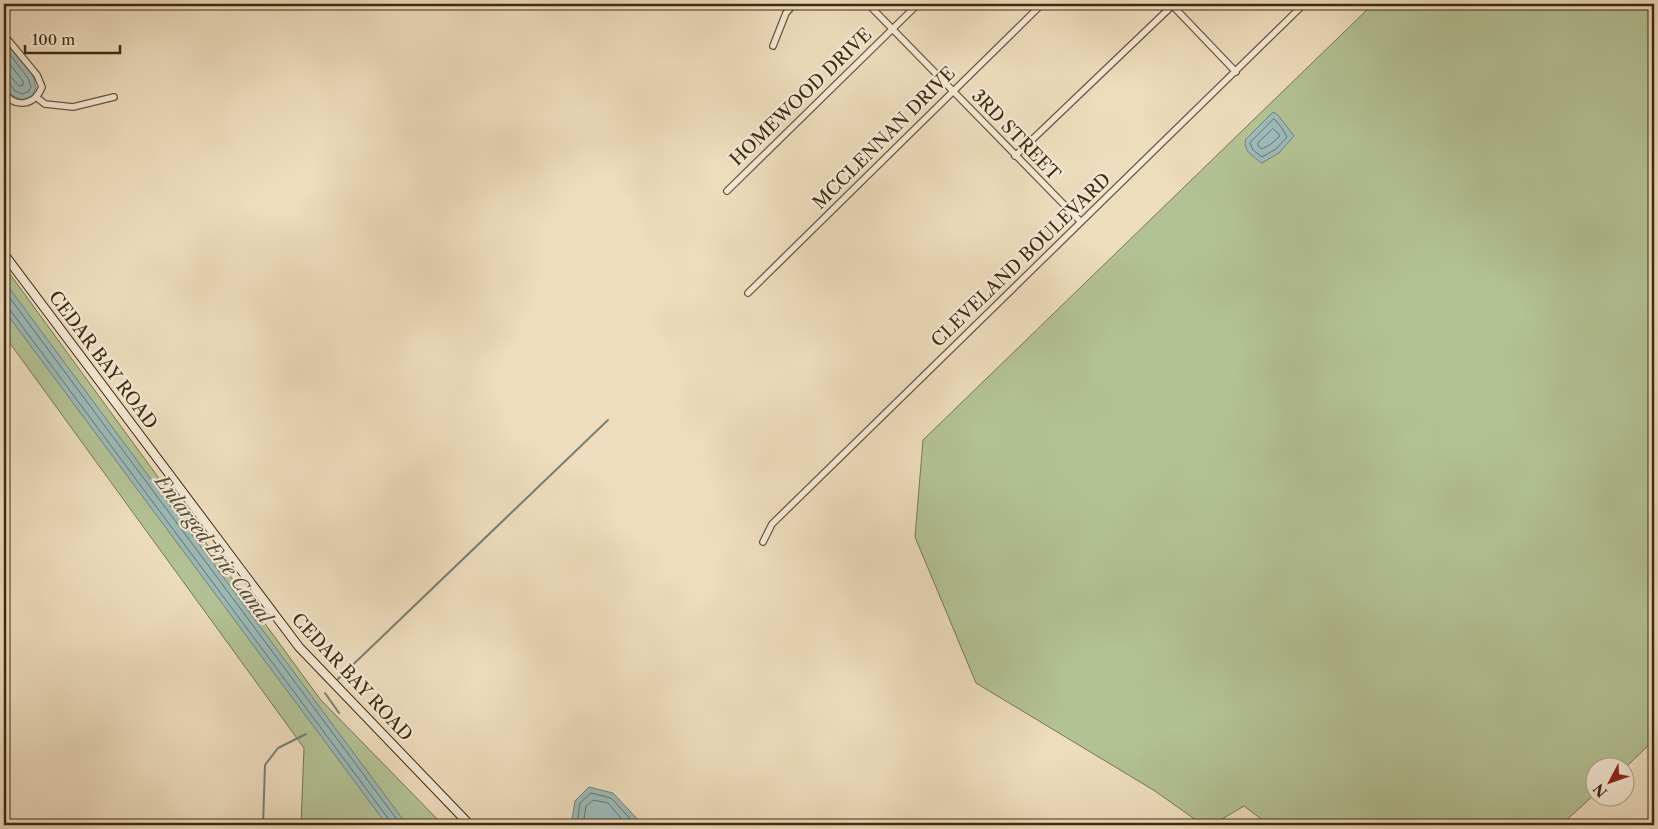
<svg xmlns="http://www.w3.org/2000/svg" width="1658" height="829" font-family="'Libre Caslon Text',serif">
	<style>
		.green { fill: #b3c295; stroke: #797654 }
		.water { fill: #9bbab9; stroke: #768076 }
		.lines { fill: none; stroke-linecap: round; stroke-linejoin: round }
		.shore { stroke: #6d7266; stroke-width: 1 }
		.stream { stroke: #768076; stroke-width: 2 }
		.street-casing { stroke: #6a563d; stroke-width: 8 }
		.secondary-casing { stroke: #3f2a12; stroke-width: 10 }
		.street { stroke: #f3e8d4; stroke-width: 5.5 }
		.secondary { stroke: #f3e8d4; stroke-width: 8 }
		.labels { text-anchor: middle; stroke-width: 4.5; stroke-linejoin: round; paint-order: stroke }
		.street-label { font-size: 18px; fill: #3f2a12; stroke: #f3e8d4 }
		.water-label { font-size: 19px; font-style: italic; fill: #564e3c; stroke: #f3e8d4 }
	</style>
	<rect width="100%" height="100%" fill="#eddcbd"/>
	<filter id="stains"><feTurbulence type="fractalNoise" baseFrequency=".004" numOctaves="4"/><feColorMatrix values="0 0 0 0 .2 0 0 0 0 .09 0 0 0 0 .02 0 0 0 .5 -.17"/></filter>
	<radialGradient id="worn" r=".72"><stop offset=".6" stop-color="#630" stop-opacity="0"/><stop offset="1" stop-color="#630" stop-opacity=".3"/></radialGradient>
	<path class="green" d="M 1373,4 L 1654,4 L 1654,740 L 1626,767 L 1596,766 L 1595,794 L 1561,825 L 1269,825 L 1244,806 L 1212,825 L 1203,825 L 1155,791 L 976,683 L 915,537 L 923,440 Z
		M 4,266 L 320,699 L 443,825 L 301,825 L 304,748 L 4,335 Z"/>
	<path class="water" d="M 4,39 L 33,76 L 36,88 L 32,96 L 22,100 L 11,95 L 4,84 Z
		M 1273,112 L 1278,115 L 1294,136 L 1279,153 L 1262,163 C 1253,157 1242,150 1246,139 Z
		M 4,281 L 407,825 L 387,825 L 4,310 Z
		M 589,787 L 613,793 L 643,825 L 571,825 L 575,801 Z"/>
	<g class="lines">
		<path class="shore" d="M 4,47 L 28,78 L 31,87 L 28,92 L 22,94 L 15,91 L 9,83 L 4,82
			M 4,57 L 23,81 L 23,85 L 19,86 L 12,78 L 4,76
			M 1274,119 L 1282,128 L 1287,137 L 1276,149 L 1262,157 L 1253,150 L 1250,143 Z
			M 1273,129 L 1279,134 L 1279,137 L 1271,144 L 1262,149 L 1258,146 L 1258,143 Z
			M 4,290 L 401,825
			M 4,307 L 10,310 L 36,345 L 370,794 L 390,821 L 391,825
			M 577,825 L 580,803 L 591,793 L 611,798 L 636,825
			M 583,825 L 586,806 L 593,800 L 608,803 L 627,825"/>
		<path class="stream" d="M 338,679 L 608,420
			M 325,693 L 339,713
			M 263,825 L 265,765 L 278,748 L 306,734"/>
		<defs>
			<path id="street" d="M 868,4 L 1081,222
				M 1171,4 L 1236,72
				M 4,35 L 37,75 L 42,87 C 35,105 16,109 4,93
				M 773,46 L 786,13 L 794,4
				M 36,97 L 45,104 L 73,107 L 114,97
				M 1015,156 L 1174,4
				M 727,191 L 918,4
				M 748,293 L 1042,4
				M 763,542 L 772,524 L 1304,4"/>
			<path id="secondary" d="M 4,254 L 299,647 L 470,825"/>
		</defs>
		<use href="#street" class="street-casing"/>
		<use href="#secondary" class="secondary-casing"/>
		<use href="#street" class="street"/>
		<use href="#secondary" class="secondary"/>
	</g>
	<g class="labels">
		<g class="street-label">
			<text transform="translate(801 97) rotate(-44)" y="6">HOMEWOOD DRIVE</text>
			<text transform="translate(1016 135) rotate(46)" y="6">3RD STREET</text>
			<text transform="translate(884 138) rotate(-45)" y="6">MCCLENNAN DRIVE</text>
			<text transform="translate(1021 260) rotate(-44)" y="6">CLEVELAND BOULEVARD</text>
			<text transform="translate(103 360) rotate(53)" y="6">CEDAR BAY ROAD</text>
			<text transform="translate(352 677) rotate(47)" y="6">CEDAR BAY ROAD</text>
		</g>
		<g class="water-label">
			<text transform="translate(214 549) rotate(53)" y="7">Enlarged Erie Canal</text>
		</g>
	</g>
	<rect width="1658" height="829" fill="none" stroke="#eddcbd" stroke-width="20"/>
	<rect x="5" y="5" width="1648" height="819" fill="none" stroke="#3f2a12" stroke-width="2.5"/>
	<rect x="10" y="10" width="1638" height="809" fill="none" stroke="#3f2a12"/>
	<g transform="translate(1610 782) rotate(229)"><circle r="24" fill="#f3e8d4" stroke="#ab9c86"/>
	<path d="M0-4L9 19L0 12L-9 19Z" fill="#8f2418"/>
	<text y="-8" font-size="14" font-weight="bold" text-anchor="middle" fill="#3f2a12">N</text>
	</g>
	<path d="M25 45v8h95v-8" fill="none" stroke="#3f2a12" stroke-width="2.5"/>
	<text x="32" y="45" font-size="15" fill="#3f2a12" stroke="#f3e8d4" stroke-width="4" paint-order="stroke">100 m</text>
	<rect width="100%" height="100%" filter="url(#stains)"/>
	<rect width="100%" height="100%" fill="url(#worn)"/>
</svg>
